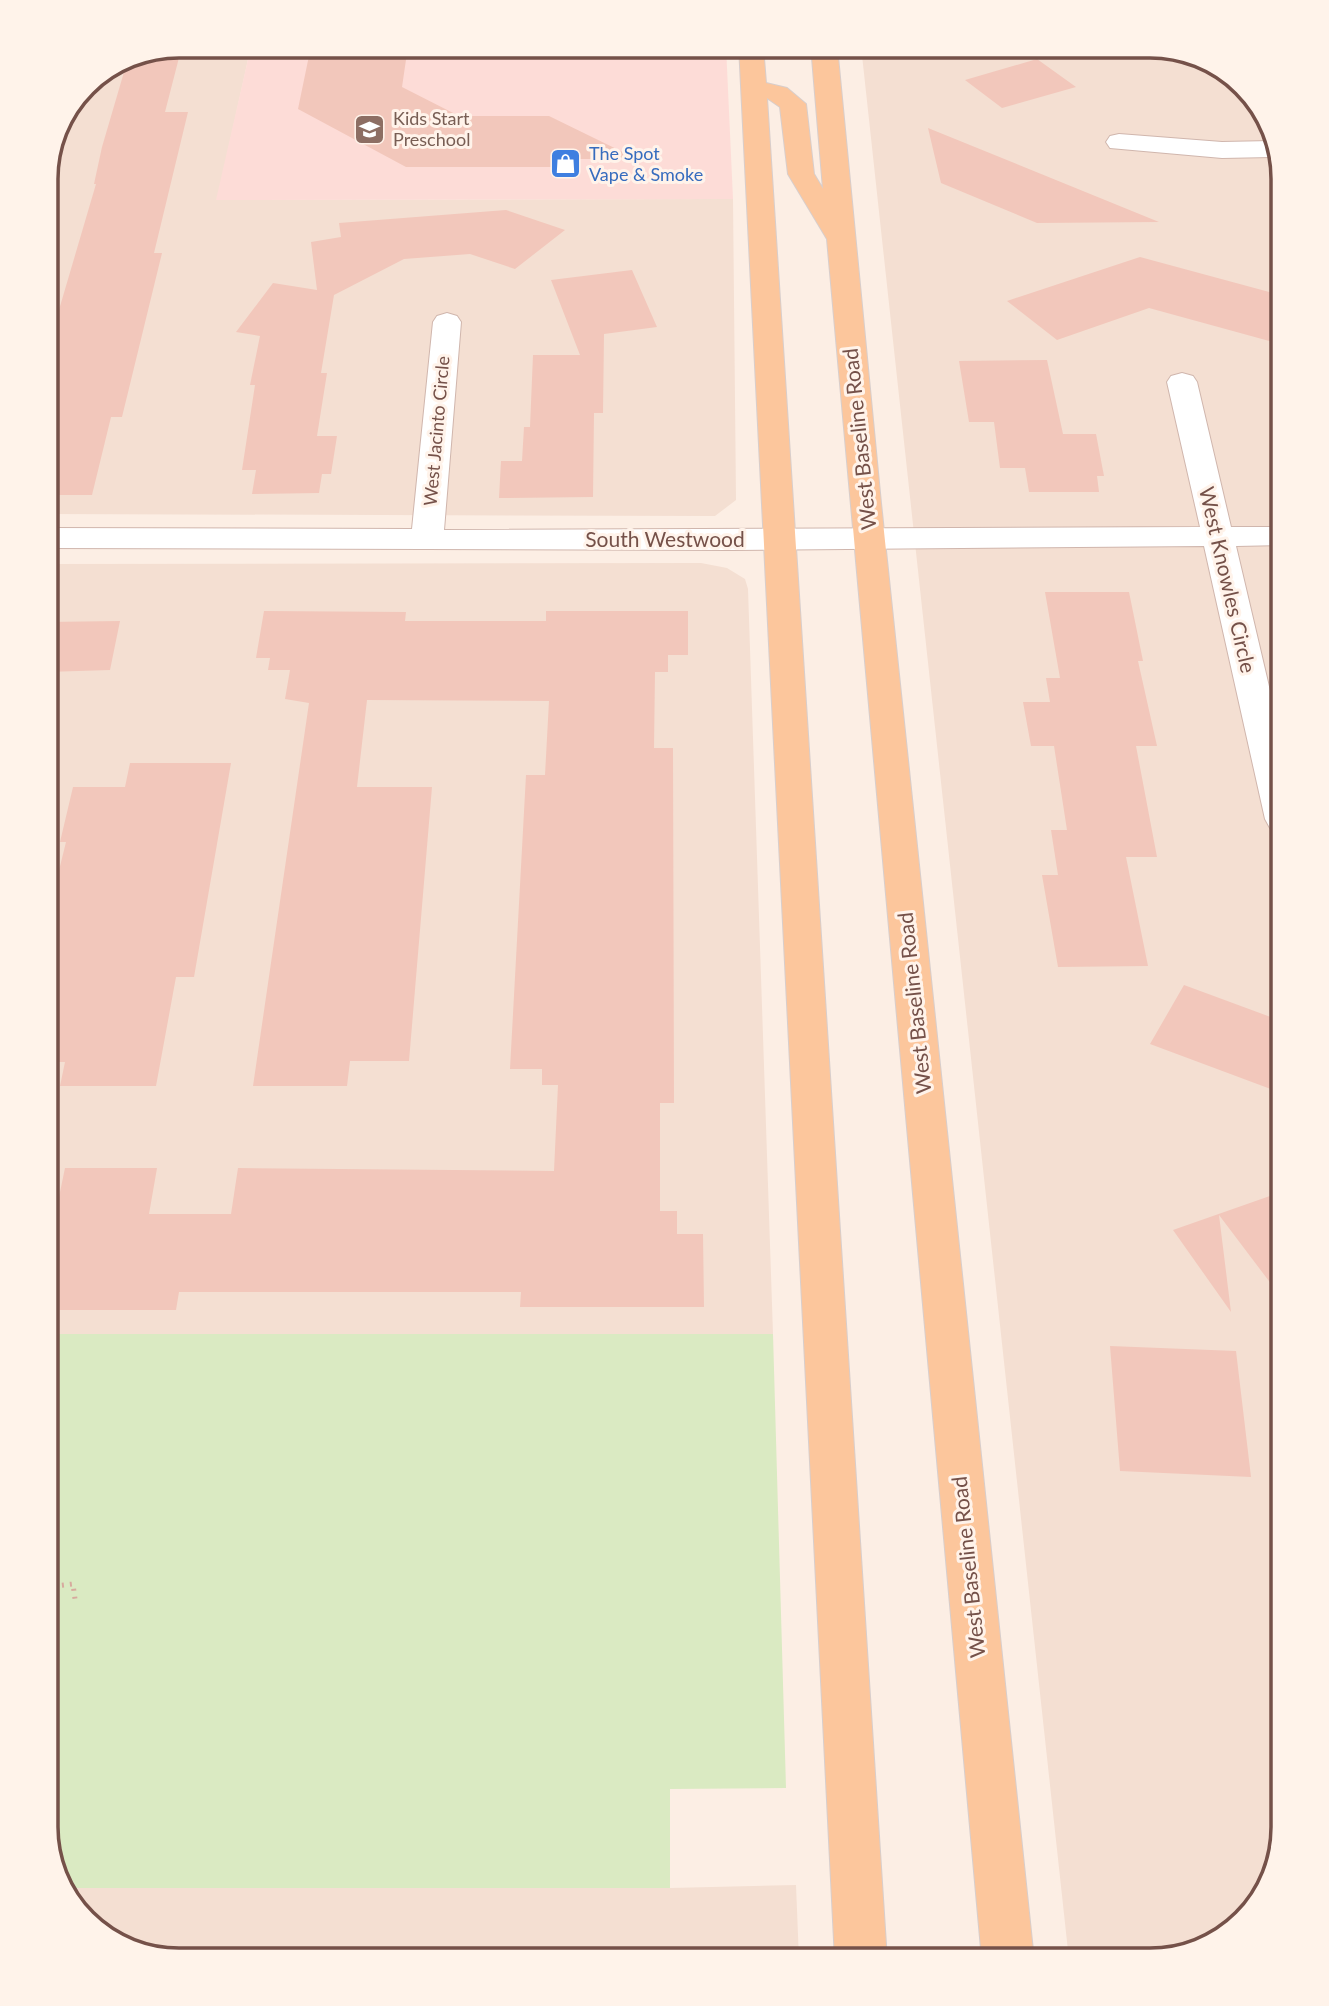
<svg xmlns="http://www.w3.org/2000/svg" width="1329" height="2006" font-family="Lato,sans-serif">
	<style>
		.residential { fill: #f4dfd2 }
		.commercial { fill: #fddcd7 }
		.green { fill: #daeac2 }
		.building { fill: #f2c7bb }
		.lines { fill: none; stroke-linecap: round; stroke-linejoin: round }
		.minor-casing { stroke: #d0b6ad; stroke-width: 2 }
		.primary-casing { stroke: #d8cecc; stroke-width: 2 }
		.path { stroke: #d7aa9e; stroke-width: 5; stroke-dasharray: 2 6; stroke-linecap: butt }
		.minor { fill: #fff; fill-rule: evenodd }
		.primary { fill: #fcc69c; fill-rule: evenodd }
		.labels { text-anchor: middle; stroke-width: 6; stroke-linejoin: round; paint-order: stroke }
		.far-education-label { font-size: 18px; fill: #785e54; stroke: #fff3ea; text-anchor: start }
		.far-shop-label { font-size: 18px; fill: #366cbe; stroke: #fff3ea; text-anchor: start }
		.far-street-label { font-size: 18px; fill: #755149; stroke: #fff3ea }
		.street-label { font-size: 21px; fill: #755149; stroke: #fff3ea }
		.rim { fill: none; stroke: #755149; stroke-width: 3.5 }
	</style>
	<rect width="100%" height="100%" fill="#fceee4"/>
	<path class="residential" d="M 179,46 L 251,46 L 217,200 L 733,199 L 736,500 L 715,516 L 46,514 L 46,171 L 85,84 L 128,56 Z
		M 861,46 L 1158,46 L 1224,68 L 1266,113 L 1283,179 L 1283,1827 L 1265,1894 L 1216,1943 L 1150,1960 L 1069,1960 Z
		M 701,563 L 727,568 L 745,579 L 748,589 L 773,1334 L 46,1334 L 46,564 Z
		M 796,1885 L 799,1960 L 171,1960 L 112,1942 L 63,1893 L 62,1888 L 670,1888 Z"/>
	<path class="commercial" d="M 251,46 L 726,46 L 733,199 L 216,200 Z"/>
	<path class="green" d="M 46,1334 L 773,1334 L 786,1788 L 670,1789 L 670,1888 L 62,1888 L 46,1827 Z"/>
	<path class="building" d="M 182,46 L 165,112 L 188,112 L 154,253 L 162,253 L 122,417 L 111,417 L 92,495 L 46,495 L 46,354 L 96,184 L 94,184 L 102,147 L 129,55 Z
		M 311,46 L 408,46 L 402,87 L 459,116 L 549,116 L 637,159 L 572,159 L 573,167 L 406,167 L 298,109 Z
		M 1037,59 L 1076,87 L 1002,108 L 965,80 Z
		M 928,128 L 1159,222 L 1037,223 L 941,183 Z
		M 506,210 L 565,230 L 515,269 L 470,254 L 404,259 L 334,295 L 321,373 L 327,373 L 317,436 L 337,436 L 331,474 L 322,474 L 319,493 L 252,494 L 256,470 L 242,470 L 255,385 L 250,385 L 260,336 L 236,332 L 273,283 L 317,290 L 311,242 L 341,237 L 339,223 Z
		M 1140,257 L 1284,296 L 1284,345 L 1149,308 L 1057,340 L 1007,301 Z
		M 632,270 L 657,327 L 604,334 L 603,413 L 594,413 L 593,497 L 499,498 L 501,461 L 522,461 L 524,427 L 530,427 L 533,355 L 580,355 L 551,280 Z
		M 1047,360 L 1063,434 L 1096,434 L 1104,476 L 1097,476 L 1099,492 L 1029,492 L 1025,468 L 1000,468 L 994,422 L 969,422 L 959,361 Z
		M 1045,592 L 1129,592 L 1143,661 L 1138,661 L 1157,746 L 1136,746 L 1157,857 L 1126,857 L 1148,966 L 1058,967 L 1042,875 L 1058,875 L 1051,830 L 1067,830 L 1054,746 L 1031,746 L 1023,702 L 1050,702 L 1046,678 L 1060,678 Z
		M 264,611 L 406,612 L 405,621 L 546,621 L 546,611 L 688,611 L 688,655 L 668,655 L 668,672 L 655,672 L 654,748 L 673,748 L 674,1103 L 660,1103 L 660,1211 L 677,1211 L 677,1234 L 703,1234 L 704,1307 L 520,1307 L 521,1292 L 179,1292 L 176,1310 L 46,1310 L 46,1216 L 55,1216 L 65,1168 L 157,1168 L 149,1214 L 231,1214 L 238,1168 L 554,1171 L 558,1085 L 542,1085 L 542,1069 L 510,1069 L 526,775 L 545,775 L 549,701 L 367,700 L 357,787 L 432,787 L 409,1061 L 350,1061 L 347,1086 L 253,1086 L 309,703 L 285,699 L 290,670 L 268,670 L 270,658 L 256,658 Z
		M 120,621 L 110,670 L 46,672 L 46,622 Z
		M 130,763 L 231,763 L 194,977 L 176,977 L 156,1086 L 60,1086 L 65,1062 L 46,1062 L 46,923 L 66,842 L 60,842 L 73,787 L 125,787 Z
		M 1184,985 L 1284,1022 L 1284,1094 L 1150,1044 Z
		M 1284,1191 L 1284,1301 L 1219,1215 L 1231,1312 L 1173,1230 Z
		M 1110,1346 L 1236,1351 L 1251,1477 L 1120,1471 Z"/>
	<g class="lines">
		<defs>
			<path id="minor" d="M 1119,134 L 1222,142 L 1273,141 L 1277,157 L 1222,158 L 1110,148 L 1106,142 L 1110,136 Z
				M 447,313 L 457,316 L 461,322 L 444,530 L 1200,527 L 1167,382 L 1171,376 L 1182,373 L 1193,376 L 1197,382 L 1231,527 L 1283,527 L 1283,545 L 1236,546 L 1283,746 L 1283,831 L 1270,828 L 1265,819 L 1204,546 L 732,550 L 46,548 L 46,528 L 412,529 L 433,322 L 437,316 Z"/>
			<path id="primary" d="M 739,46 L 763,46 L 766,83 L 787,88 L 806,104 L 814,174 L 823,189 L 811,46 L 837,46 L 881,503 L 1034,1960 L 982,1960 L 827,239 L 788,174 L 780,107 L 767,98 L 887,1960 L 835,1960 Z"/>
		</defs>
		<use href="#minor" class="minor-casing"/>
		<use href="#primary" class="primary-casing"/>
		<path class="path" d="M 46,1587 L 73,1584 L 75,1599"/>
		<use href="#minor" class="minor"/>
		<use href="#primary" class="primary"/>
	</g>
	<defs>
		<symbol id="school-square" viewBox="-11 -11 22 22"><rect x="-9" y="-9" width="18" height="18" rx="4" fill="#8d6e63" stroke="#fff3ea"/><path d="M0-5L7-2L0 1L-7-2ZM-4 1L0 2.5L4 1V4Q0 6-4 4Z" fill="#fff"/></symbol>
		<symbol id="shop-square" viewBox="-11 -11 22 22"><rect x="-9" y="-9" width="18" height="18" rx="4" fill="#3f7fe0" stroke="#fff3ea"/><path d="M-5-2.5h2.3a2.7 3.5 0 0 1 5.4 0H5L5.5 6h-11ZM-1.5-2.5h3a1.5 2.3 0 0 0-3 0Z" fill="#fff"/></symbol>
	</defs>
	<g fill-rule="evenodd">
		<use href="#school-square" x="352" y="112" width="35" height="35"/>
		<use href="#shop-square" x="548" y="146" width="35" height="35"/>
	</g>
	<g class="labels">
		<g class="far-education-label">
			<text x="393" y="125">Kids Start<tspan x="393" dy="21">Preschool</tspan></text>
		</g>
		<g class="far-shop-label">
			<text x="589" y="160">The Spot<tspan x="589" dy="21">Vape &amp; Smoke</tspan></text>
		</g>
		<g class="far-street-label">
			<text transform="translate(437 431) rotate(-85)" y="6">West Jacinto Circle</text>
		</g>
		<g class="street-label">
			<text transform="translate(860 439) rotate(-96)" y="7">West Baseline Road</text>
			<text x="665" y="547">South Westwood</text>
			<text transform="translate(1227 580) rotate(77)" y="7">West Knowles Circle</text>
			<text transform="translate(915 1003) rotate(-96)" y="7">West Baseline Road</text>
			<text transform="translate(969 1567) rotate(-96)" y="7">West Baseline Road</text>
		</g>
	</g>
	<path d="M0 0H1329V2006H0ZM179 58H1150A121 121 0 0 1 1271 179V1827A121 121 0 0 1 1150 1948H179A121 121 0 0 1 58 1827V179A121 121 0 0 1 179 58Z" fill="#fff3ea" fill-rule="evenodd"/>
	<path class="rim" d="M179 58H1150A121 121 0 0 1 1271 179V1827A121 121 0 0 1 1150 1948H179A121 121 0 0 1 58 1827V179A121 121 0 0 1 179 58Z"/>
</svg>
